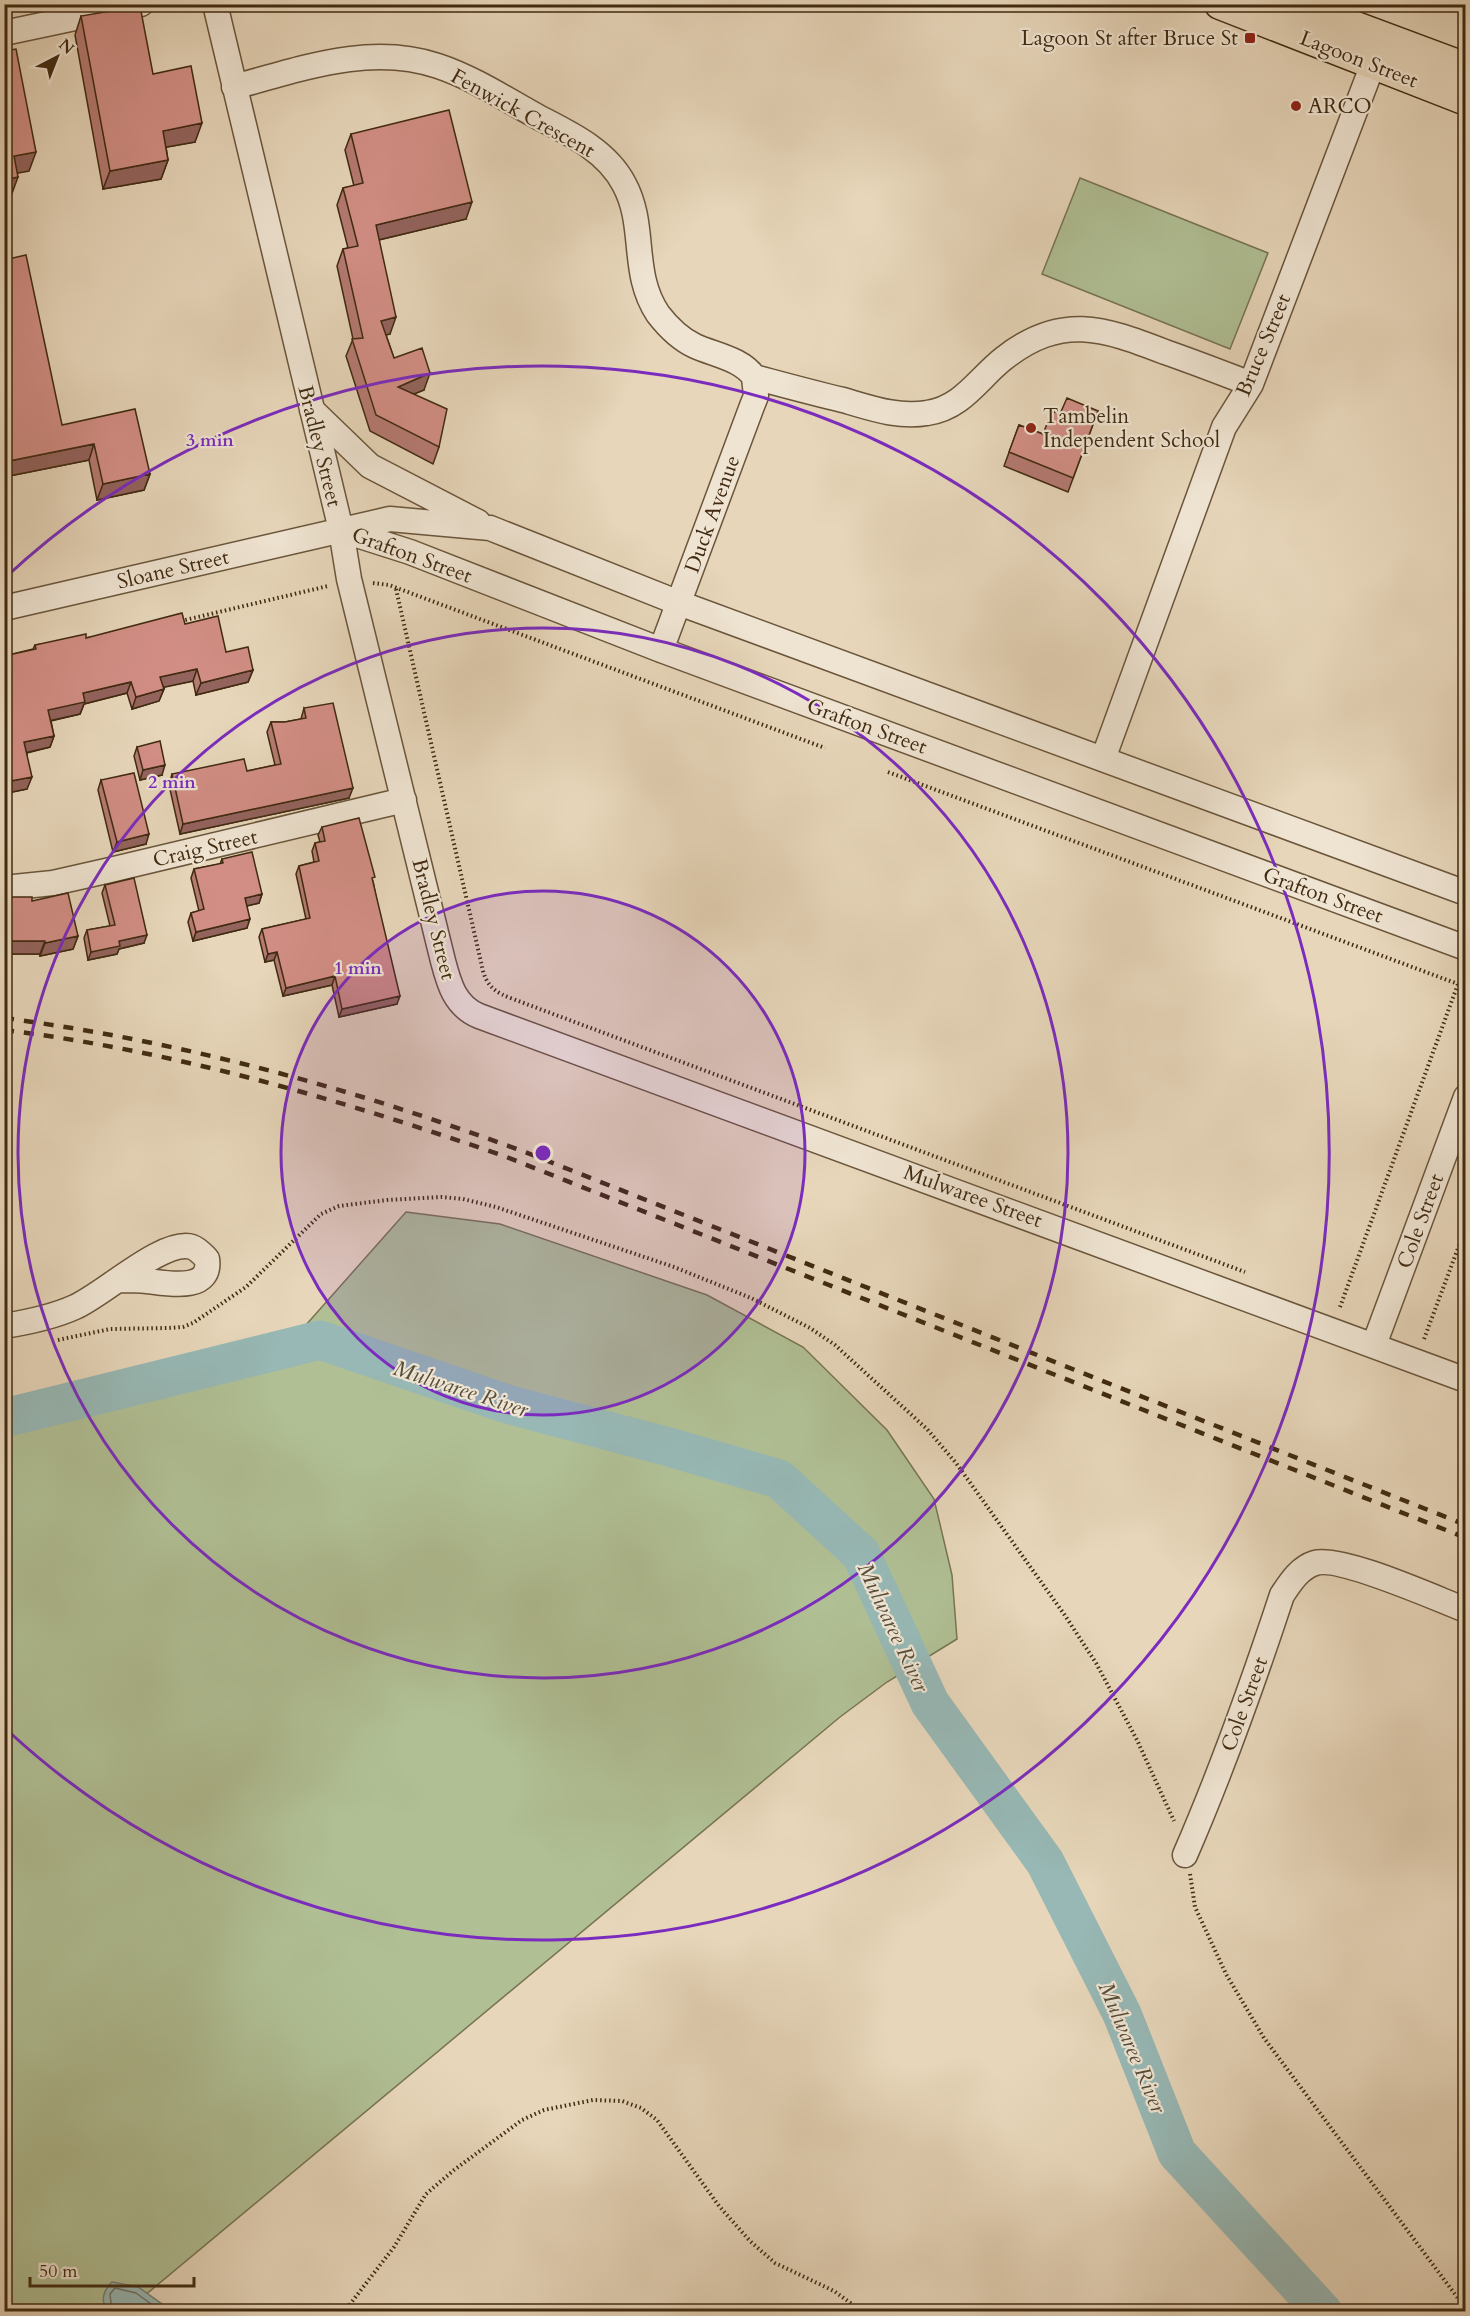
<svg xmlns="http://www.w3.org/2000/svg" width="1470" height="2316" font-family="Cardo,serif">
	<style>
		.green { fill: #b0bf94; stroke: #787452; stroke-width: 1.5 }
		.water { fill: #97b8b5; stroke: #747f73; stroke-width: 1.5 }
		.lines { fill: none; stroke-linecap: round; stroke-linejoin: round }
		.shore { stroke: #6c7163; stroke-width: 1.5 }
		.river { stroke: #97b8b5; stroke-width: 39 }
		.minor-casing { stroke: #6a553b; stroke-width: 27 }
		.major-casing { stroke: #402a11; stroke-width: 33 }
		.path { stroke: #402a11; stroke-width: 4; stroke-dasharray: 1.5 3; stroke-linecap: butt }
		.minor { stroke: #efe4d2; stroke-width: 24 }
		.major { stroke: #e7d6ba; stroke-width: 30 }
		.rail { stroke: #402a11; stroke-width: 4.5; stroke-dasharray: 10 10; stroke-linecap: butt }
		.wall { fill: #b57a72; stroke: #402a11; stroke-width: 1.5 }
		.shaded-wall { fill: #93635d; stroke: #402a11; stroke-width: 1.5 }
		.building { fill: #d28e85; stroke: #402a11; stroke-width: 1.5 }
		.ring { fill: none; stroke: #7b2cbf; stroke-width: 3 }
		.poi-dot { fill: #8f2418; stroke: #efe4d2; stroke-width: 2 }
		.labels { text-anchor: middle; stroke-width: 4.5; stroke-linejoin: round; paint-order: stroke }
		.poi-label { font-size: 21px; fill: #402a11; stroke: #efe4d2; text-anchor: start }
		.street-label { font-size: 21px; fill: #402a11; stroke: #efe4d2 }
		.water-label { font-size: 22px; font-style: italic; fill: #564e3a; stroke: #efe4d2 }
		.centre { fill: #7b2cbf; stroke: #efe4d2; stroke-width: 3 }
		.ring-label { font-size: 18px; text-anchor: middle; font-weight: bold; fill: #7b2cbf; stroke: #efe4d2; stroke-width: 4.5; stroke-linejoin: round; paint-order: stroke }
	</style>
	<rect width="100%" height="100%" fill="#e7d6ba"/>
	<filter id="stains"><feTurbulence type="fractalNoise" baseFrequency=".00333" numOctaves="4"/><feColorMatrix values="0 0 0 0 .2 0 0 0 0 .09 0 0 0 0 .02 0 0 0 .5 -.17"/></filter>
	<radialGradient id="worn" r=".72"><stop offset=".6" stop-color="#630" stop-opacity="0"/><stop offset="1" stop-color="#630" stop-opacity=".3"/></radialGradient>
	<path class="green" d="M 1080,178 L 1268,253 L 1230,349 L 1042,274 Z
		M 406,1212 L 500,1224 L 707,1295 L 803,1347 L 887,1430 L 934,1499 L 952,1575 L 957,1639 L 887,1682 L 840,1717 L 126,2311 L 5,2312 L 5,1434 L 274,1361 Z"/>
	<path class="water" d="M 112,2282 L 138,2287 L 172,2311 L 106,2311 C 101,2299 103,2291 112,2282 Z"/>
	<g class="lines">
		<path class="shore" d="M 112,2312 L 110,2294 L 115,2288 L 136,2293 L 162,2312"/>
		<path class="river" d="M 4,1418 L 320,1340 L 507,1404 L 669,1447 L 779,1479 L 861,1554 L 930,1703 L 1045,1862 L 1122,2014 L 1177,2153 L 1323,2312"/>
		<defs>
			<path id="minor" d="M 215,4 L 341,530 L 349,579 L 443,961 C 449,984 455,1006 479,1016 L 1466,1380
				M 4,33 L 141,4
				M 234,87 C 301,69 370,43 438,66 C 474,78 507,100 540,118 C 571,134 607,151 624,184 C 647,226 630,272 658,314 C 668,327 680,339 695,346 C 715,355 742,359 754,377 C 784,385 813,393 843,400 C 871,408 898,418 927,413 C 962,408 978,379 1003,359 C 1061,313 1103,328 1165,352 C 1194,362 1222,373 1251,384
				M 312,410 L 370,466 L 478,522
				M 341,530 L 410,552 L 661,650 L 1466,948
				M 4,608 L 390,519 L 490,528 L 679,603 L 1466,893
				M 661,650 L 752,406 L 756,396 L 754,377
				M 1103,759 L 1224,427 L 1251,384 L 1373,64
				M 4,888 L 53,883 L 106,871 L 404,800
				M 4,1326 C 29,1322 53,1317 75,1307 C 103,1295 164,1238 192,1247 C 198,1249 203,1255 207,1259 C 212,1293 166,1283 147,1281 C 138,1280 128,1280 118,1280
				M 1374,1345 L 1466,1097
				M 1185,1855 C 1222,1770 1253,1683 1282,1595 C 1290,1583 1299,1568 1315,1563 C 1340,1555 1437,1599 1466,1610"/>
			<path id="major" d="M 1220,4 L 1466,100
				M 1294,4 L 1466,68"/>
		</defs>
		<use href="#minor" class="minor-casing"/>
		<use href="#major" class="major-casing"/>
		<path class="path" d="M 373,583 L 389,585 L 825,748
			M 396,589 L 483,971 C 488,988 497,993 513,999 L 1245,1272
			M 181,621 L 328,586
			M 888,772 L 1466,987
			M 1340,1307 L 1458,984
			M 1424,1339 L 1466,1227
			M 58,1340 L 110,1329 L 169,1328 L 183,1327 L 193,1323 L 246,1287 L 321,1214 L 339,1206 L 387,1200 L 442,1197 L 463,1199 L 496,1207 L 674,1267 L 751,1298 L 810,1328 L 835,1345 L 927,1429 L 956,1463 L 1064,1614 L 1096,1663 L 1137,1740 L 1174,1821
			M 1190,1874 L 1195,1907 L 1226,1974 L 1264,2038 L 1466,2309
			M 344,2312 L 394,2247 L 426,2194 L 454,2170 L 522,2120 L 544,2110 L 593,2100 L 622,2101 L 641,2108 L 657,2120 L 719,2206 L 750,2241 L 775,2263 L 834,2291 L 863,2312"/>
		<use href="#minor" class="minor"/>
		<use href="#major" class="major"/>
		<path class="rail" d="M 4,1018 C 186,1042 354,1089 525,1152 L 1466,1525
			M 4,1030 C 176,1051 341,1100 504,1156 L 1466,1538"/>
	</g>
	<path class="wall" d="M 81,16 L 153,74 L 195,142 L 166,147 L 168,160 L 161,179 L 103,189 L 75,35 Z
		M 351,134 L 466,219 L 379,240 L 390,334 L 386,335 L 394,358 L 424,390 L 414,394 L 439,447 L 433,464 L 370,431 L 346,356 L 353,339 L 337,266 L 343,249 L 348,248 L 337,205 L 343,188 L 354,186 L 345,150 Z
		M 4,260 L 62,425 L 150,474 L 144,490 L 97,500 L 89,460 L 4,477 Z
		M 1098,411 L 1068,492 L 1004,466 L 1019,425 L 1043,434 L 1060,414 Z
		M 185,624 L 253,670 L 248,682 L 196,695 L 193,681 L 163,687 L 164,689 L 159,701 L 132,709 L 127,693 L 84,704 L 80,714 L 51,721 L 54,736 L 50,747 L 27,753 L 27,789 L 7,793 L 4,781 L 4,656 L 33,649 L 35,645 Z
		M 304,708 L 349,798 L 180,834 L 169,785 L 172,774 L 247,771 L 275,765 L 267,732 L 271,722 L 285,722 L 301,719 Z
		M 137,747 L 162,775 L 140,780 L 134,756 Z
		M 101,780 L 146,844 L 113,852 L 98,790 Z
		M 322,827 L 373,881 L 397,1004 L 339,1017 L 332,985 L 283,996 L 274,960 L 265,962 L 259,937 L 262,929 L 306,919 L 296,874 L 299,866 L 314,862 L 312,851 L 315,843 L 320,842 L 318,835 Z
		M 222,859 L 262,894 L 259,903 L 247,906 L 247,928 L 193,941 L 188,922 L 191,913 L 199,911 L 191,878 L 194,869 L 220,864 Z
		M 105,885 L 144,943 L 119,949 L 117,954 L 88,960 L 84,938 L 87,930 L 110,926 L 102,893 Z
		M 4,897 L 32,901 L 78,936 L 73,949 L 40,956 L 40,954 L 4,954 Z"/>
	<path class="shaded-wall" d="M 4,4 L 23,4 L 4,9 Z
		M 471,4 L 493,4 L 470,7 Z
		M 202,123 L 195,142 L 156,149 L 163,131 Z
		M 36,152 L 29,171 L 7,175 L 14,156 Z
		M 168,160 L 161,179 L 103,189 L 110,171 Z
		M 18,177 L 11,196 L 4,197 L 4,180 Z
		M 472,202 L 466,219 L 370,242 L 376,225 Z
		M 396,317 L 390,334 L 375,337 L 381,321 Z
		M 430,373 L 424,390 L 392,403 L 398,387 Z
		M 94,444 L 89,460 L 4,477 L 4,462 Z
		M 150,474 L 144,490 L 97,500 L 103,484 Z
		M 197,669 L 193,681 L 156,689 L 160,677 Z
		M 253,670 L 248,682 L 196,695 L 201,683 Z
		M 131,682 L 127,693 L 84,704 L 80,714 L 44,722 L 48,710 L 83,693 Z
		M 164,689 L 159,701 L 132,709 L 136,697 Z
		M 54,736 L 50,747 L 20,754 L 24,742 Z
		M 165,765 L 162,775 L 140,780 L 143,770 Z
		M 32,777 L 27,789 L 7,793 L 11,781 Z
		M 353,788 L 349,798 L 180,834 L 183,824 Z
		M 149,834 L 146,844 L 113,852 L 117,842 Z
		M 262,894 L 259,903 L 242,907 L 245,898 Z
		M 250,919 L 247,928 L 193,941 L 196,932 Z
		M 147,935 L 144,943 L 119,949 L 117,954 L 88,960 L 91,952 L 119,941 Z
		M 78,936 L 73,949 L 40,956 L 45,943 Z
		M 4,941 L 45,941 L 40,954 L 4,954 Z
		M 277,952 L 274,960 L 265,962 L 268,954 Z
		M 335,976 L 332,985 L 283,996 L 286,988 Z
		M 400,996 L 397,1004 L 339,1017 L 342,1009 Z"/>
	<path class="building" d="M 140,6 L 153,74 L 191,66 L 202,123 L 163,131 L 168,160 L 110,171 L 81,16 Z
		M 16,49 L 36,152 L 14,156 L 18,177 L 4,180 L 4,51 Z
		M 449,110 L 472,202 L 376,225 L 396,317 L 381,321 L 394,358 L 422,348 L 430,373 L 398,387 L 447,409 L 439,447 L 376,415 L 352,339 L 363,338 L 343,249 L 358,246 L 343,188 L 363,183 L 351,134 Z
		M 26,255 L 62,425 L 135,409 L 150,474 L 103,484 L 94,444 L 4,462 L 4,446 L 9,445 L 4,424 L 4,260 Z
		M 1067,398 L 1098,411 L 1073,478 L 1009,452 L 1019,425 L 1043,434 L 1052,411 L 1060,414 Z
		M 182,613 L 185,624 L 218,616 L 226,652 L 248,647 L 253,670 L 201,683 L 197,669 L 160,677 L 164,689 L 136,697 L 131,682 L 83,693 L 85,702 L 48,710 L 54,736 L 24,742 L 32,777 L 11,781 L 5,754 L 4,754 L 4,656 L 36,649 L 35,645 L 86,634 L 86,638 Z
		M 333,703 L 353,788 L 183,824 L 172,774 L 244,759 L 247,771 L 281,764 L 271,722 L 285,722 L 306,718 L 304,708 Z
		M 160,741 L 165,765 L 143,770 L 137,747 Z
		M 134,773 L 149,834 L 117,842 L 101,780 Z
		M 359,818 L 375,877 L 372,878 L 400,996 L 342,1009 L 335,976 L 286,988 L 277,952 L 268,954 L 262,929 L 310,918 L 299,866 L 319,861 L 315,843 L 325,841 L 322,827 Z
		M 252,852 L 262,894 L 245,898 L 250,919 L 196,932 L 191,913 L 204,909 L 194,869 L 223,863 L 222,859 Z
		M 134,878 L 147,935 L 119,941 L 120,946 L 91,952 L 87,930 L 115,925 L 105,885 Z
		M 68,893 L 78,936 L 45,943 L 45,941 L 4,941 L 4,897 L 32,897 L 32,901 Z"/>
	<circle cx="543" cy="1153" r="262" fill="#7b2cbf" fill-opacity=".12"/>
	<g class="ring">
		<circle cx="543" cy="1153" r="262"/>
		<circle cx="543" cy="1153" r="525"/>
		<path d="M6 577A787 787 0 1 1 6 1729"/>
	</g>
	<g class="poi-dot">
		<rect x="1244" y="32" width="12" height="12" rx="3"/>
		<circle cx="1296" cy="106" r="6"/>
		<circle cx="1031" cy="428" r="6"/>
	</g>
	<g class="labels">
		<g class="poi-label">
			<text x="1238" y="45" text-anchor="end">Lagoon St after Bruce St</text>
			<text x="1308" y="113">ARCO</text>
			<text x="1043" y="423">Tambelin<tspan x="1043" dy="24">Independent School</tspan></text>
		</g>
		<g class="street-label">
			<text transform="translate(1359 59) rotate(21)" y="7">Lagoon Street</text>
			<text transform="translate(523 113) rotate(29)" y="7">Fenwick Crescent</text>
			<text transform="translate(1263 345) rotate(-67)" y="7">Bruce Street</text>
			<text transform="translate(320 446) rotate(76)" y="7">Bradley Street</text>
			<text transform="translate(712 514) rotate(-70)" y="7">Duck Avenue</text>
			<text transform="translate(412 555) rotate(20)" y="7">Grafton Street</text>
			<text transform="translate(173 569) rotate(-13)" y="7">Sloane Street</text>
			<text transform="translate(867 726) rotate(20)" y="7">Grafton Street</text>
			<text transform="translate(205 848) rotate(-13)" y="7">Craig Street</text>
			<text transform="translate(1323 895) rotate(20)" y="7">Grafton Street</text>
			<text transform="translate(434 919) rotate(76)" y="7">Bradley Street</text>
			<text transform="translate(973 1196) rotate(20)" y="7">Mulwaree Street</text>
			<text transform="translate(1420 1221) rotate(-70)" y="7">Cole Street</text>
			<text transform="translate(1244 1704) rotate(-70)" y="7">Cole Street</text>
		</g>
		<g class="water-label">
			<text transform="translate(461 1388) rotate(18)" y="8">Mulwaree River</text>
			<text transform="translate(894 1627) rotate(65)" y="8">Mulwaree River</text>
			<text transform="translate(1133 2047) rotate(67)" y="8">Mulwaree River</text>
		</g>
	</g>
	<circle cx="543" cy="1153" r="9" class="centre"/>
	<g class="ring-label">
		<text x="210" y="446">3 min</text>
		<text x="172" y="788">2 min</text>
		<text x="358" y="974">1 min</text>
	</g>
	<rect width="1470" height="2316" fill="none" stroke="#e7d6ba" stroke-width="24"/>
	<rect x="6" y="6" width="1458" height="2304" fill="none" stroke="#402a11" stroke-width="3"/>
	<rect x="12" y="12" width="1446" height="2292" fill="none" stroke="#402a11" stroke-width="1.5"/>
	<g transform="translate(57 57) rotate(42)" stroke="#efe4d2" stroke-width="4.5" paint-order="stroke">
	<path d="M0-4.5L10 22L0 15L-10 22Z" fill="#402a11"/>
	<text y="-9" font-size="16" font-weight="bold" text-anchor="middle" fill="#402a11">N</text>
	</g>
	<path d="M30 2277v9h164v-9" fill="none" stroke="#402a11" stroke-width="3"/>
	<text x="39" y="2277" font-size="18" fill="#402a11" stroke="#efe4d2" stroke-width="4.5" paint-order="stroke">50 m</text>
	<rect width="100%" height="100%" filter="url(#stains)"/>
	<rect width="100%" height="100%" fill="url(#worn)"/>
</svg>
